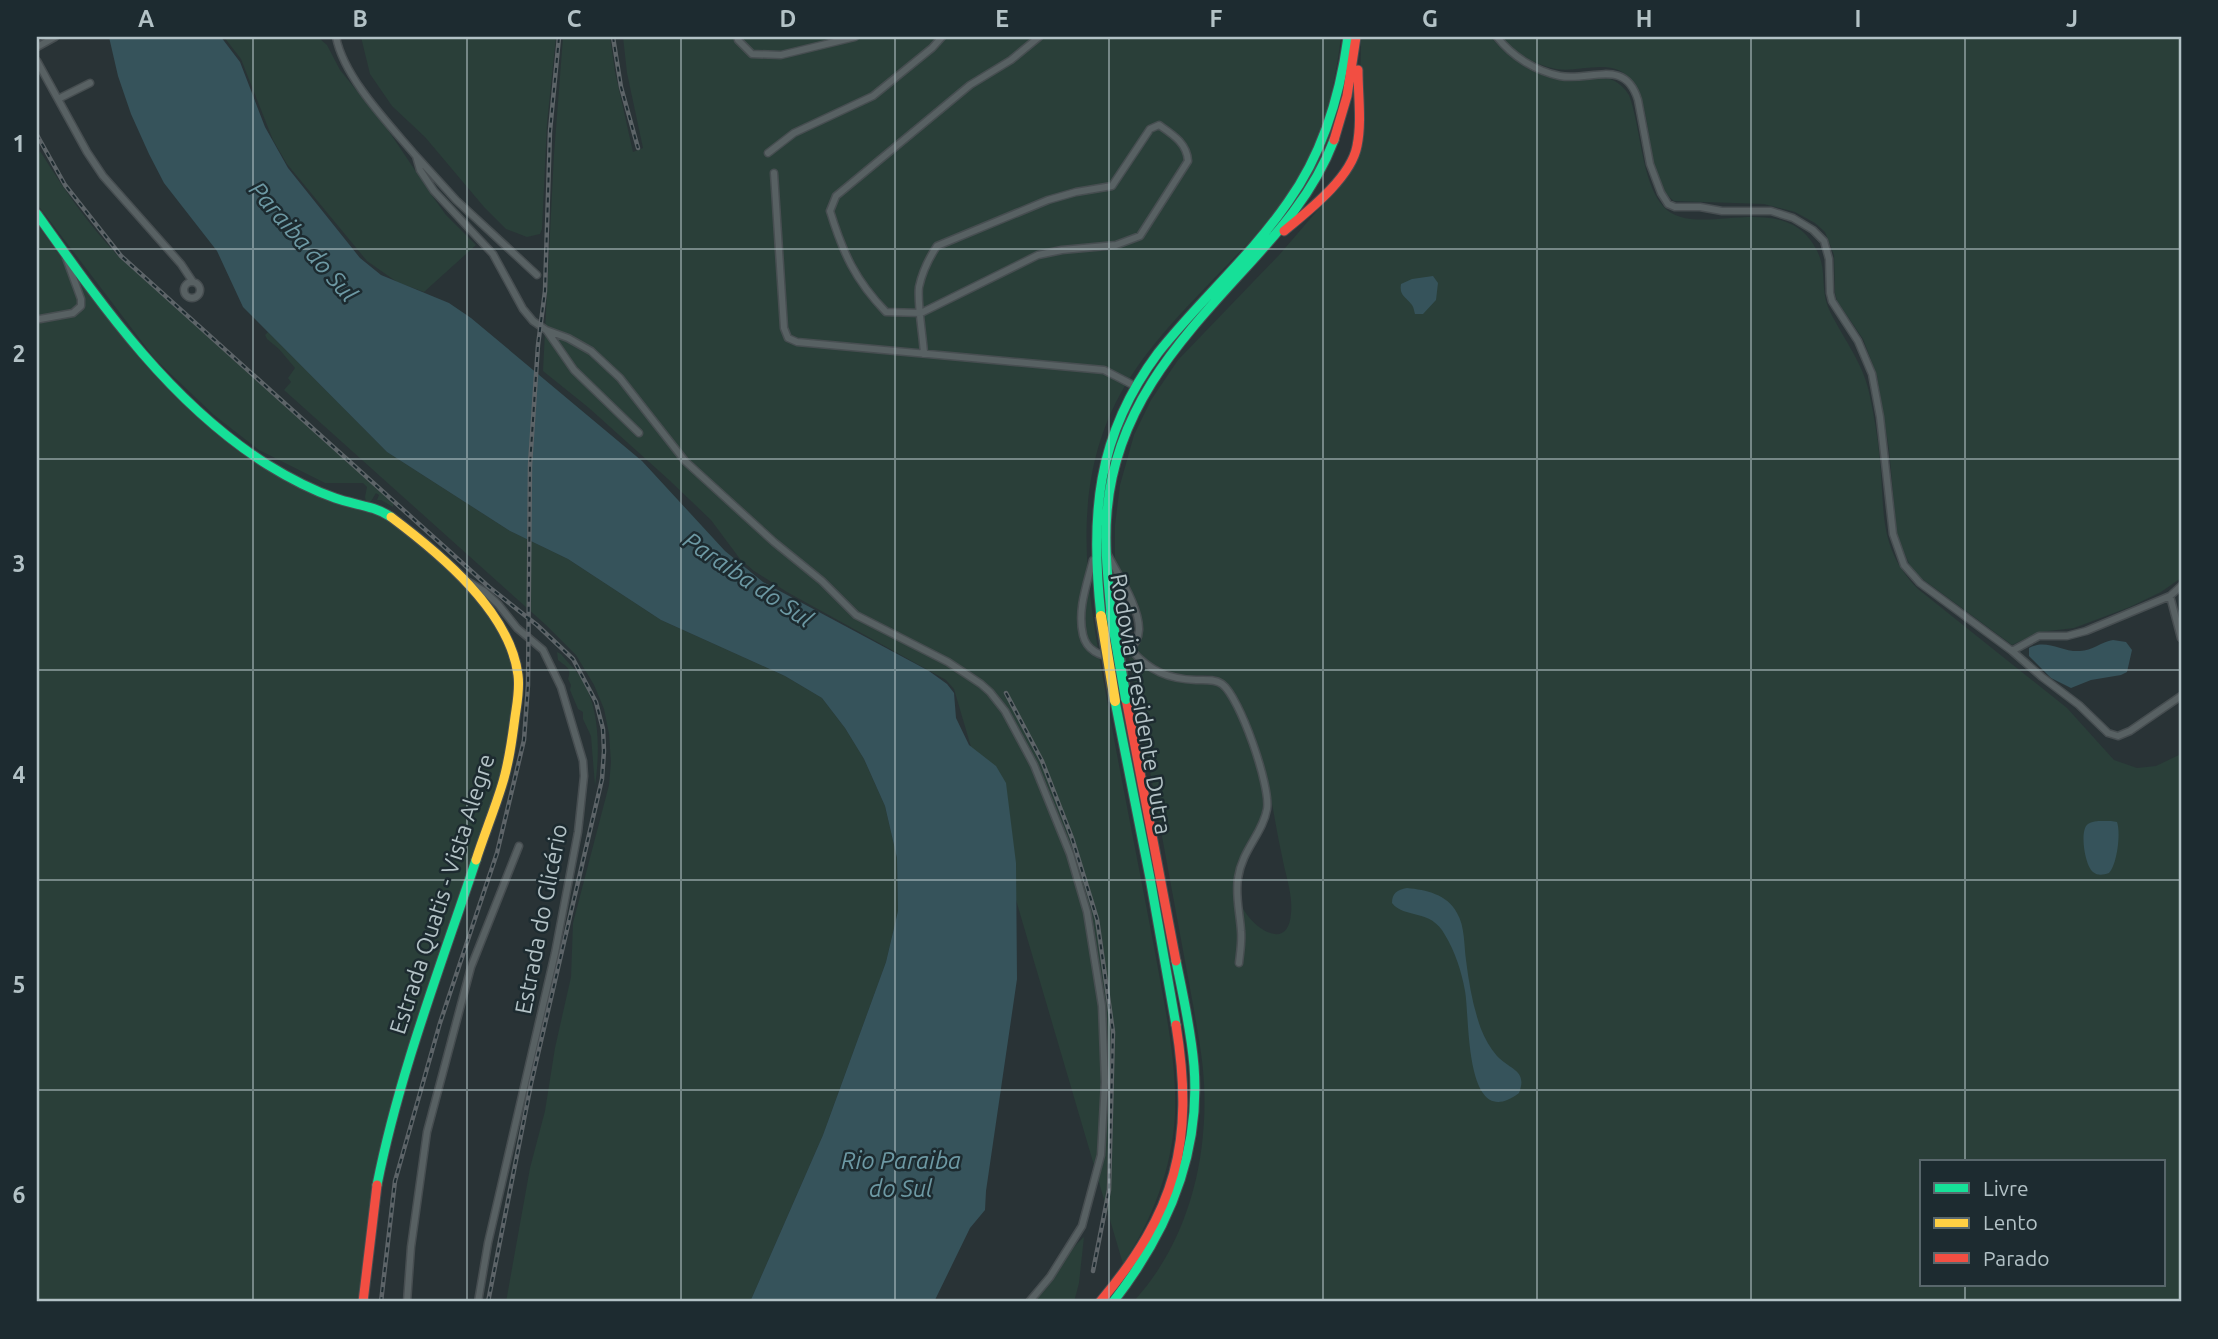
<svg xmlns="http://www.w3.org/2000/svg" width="2218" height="1339" font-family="Ubuntu,sans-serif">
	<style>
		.green { fill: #2a3f39; fill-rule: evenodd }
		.water { fill: #36535b }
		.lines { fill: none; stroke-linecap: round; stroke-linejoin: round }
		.street-casing { stroke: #474e51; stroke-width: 9 }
		.fast-casing { stroke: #474e51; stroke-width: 11 }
		.slow-casing { stroke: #474e51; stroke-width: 11 }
		.jam-casing { stroke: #474e51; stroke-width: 11 }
		.street { stroke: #586163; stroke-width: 6 }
		.fast { stroke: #16e098; stroke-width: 9 }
		.slow { stroke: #ffcf43; stroke-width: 9 }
		.jam { stroke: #f24e42; stroke-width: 9 }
		.rail-casing { stroke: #5d6468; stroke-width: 4.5 }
		.rail { stroke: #1d2b30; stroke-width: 2; stroke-dasharray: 5; stroke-linecap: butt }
		.fast-bridge-casing { stroke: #464f51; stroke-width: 13; stroke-linecap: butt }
		.slow-bridge-casing { stroke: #464f51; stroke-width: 13; stroke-linecap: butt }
		.fast-bridge { stroke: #16e098; stroke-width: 10 }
		.slow-bridge { stroke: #ffcf43; stroke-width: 10 }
		.grid { fill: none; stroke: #b3c2c6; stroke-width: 2; stroke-opacity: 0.55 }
		.labels { text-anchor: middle; stroke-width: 5; stroke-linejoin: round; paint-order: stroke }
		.street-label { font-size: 23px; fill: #b3c2c6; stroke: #1d2b30 }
		.water-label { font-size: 24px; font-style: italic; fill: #6d99a4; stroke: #1d2b30 }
		.neatline { fill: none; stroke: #b3c2c6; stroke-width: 2.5 }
		.grid-label { font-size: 23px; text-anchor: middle; font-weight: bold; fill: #b3c2c6 }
	</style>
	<rect width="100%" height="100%" fill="#293336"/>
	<path class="green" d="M 224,37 L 246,37 L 251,39 L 261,37 L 310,37 L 320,39 L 327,45 L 340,70 L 384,124 L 433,197 L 446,215 L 476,245 L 424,292 L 397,282 L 367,261 L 287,164 L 273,140 L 241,59 Z
		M 361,37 L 556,37 L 547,123 L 542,229 L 540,234 L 527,237 L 506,229 L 484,207 L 425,137 L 392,106 L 370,74 Z
		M 563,37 L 610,37 L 615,72 L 633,152 L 643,148 L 627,73 L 623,37 L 1341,37 C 1333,96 1323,142 1290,193 C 1273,219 1250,241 1229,263 C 1151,344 1094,398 1087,517 C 1084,575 1095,632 1105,689 C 1121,780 1140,871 1157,963 C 1166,1013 1177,1064 1175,1115 C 1172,1168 1153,1219 1123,1264 L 954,689 L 946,680 L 787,592 L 754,571 L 740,559 L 711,520 L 668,479 L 589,408 L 543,371 L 554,154 Z
		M 1361,37 L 1491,37 C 1507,57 1533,76 1559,79 C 1587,83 1610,66 1629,95 C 1641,127 1641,181 1663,206 C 1695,244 1788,182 1819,255 C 1826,271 1821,290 1828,307 C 1841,336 1862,360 1869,392 C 1874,415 1878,438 1880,461 C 1885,513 1878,548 1918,589 L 2067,708 L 2114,760 L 2137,768 L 2156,766 L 2181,754 L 2181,1302 L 1133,1302 C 1187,1244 1208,1162 1204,1084 C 1203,1059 1198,1034 1194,1010 L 1128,652 L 1131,651 C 1140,661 1150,674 1164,677 C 1177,680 1211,676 1221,685 C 1238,699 1266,786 1263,809 C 1262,819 1255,829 1250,838 C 1236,863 1228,891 1248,916 C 1262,934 1289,947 1291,913 C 1293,894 1285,874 1282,856 C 1276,830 1273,803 1266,778 C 1261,757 1252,737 1244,718 C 1239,707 1235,694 1228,685 C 1215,669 1194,678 1177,676 C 1158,673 1146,662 1133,650 L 1141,631 L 1115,566 L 1115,525 L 1120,485 L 1134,435 L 1151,400 L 1178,360 L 1280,254 L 1328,198 L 1351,168 L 1360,99 ZM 1922,1162 L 2164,1162 L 2164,1285 L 1922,1285 Z
		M 1501,37 L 2181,37 L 2181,578 L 2161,592 L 2130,607 L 2074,628 L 2040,632 L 2012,645 L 1921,578 L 1911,568 L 1897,537 L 1889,449 L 1877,376 L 1863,339 L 1837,301 L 1835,293 L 1834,255 L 1825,232 L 1815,223 L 1795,212 L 1764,204 L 1674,201 C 1641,176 1658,107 1628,77 C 1610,58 1579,73 1556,69 C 1534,65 1515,53 1501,37 Z
		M 40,151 C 63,188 88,224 118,256 L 393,502 L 393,507 L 381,500 L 377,500 L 379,495 L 376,493 L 370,503 L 366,502 L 365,497 L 367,487 L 363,483 L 325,483 L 259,450 L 214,415 L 155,359 L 37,204 L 37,159 Z
		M 37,224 C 101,312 166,407 262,465 C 305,490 361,497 400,529 C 442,565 505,614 514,672 C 516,685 514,699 513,712 C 505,781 475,844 454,909 C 436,966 420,1024 404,1081 C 394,1120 380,1158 372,1197 C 365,1232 362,1267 359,1302 L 37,1302 Z
		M 268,332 L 387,452 L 510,531 L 568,559 L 661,620 L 785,676 L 822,698 L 845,728 L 864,759 L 885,806 L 897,858 L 898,911 L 886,962 L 823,1135 L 750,1302 L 506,1302 L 530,1168 L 545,1111 L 555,1048 L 571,977 L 573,923 L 609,785 L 611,762 L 609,734 L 604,709 L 594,685 L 576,655 L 546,625 L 284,390 L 291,382 L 288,378 L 295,368 L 279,349 L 267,339 L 265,335 Z
		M 557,652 L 561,654 C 568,663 576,670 582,679 C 600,709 600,752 595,786 L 591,736 L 583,719 L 583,712 L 578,709 L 570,690 L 571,685 L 568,679 C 572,667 566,667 558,660 Z
		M 1084,1237 L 1079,1283 L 1074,1302 L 1034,1302 C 1053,1283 1063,1255 1084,1237 Z"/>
	<path class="water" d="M 109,37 L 221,37 L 240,62 L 265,127 L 288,168 L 360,258 L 381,275 L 449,303 L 471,318 L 642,461 L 725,551 L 763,582 L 929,671 L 947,684 L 954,693 L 956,718 L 969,745 L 996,766 L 1006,783 L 1016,863 L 1017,979 L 986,1191 L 985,1210 L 970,1228 L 934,1302 L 750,1302 L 823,1135 L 886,962 L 898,911 L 897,858 L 885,806 L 864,759 L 845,728 L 822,698 L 785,676 L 661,620 L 568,559 L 510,531 L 387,452 L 243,307 L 217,251 L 164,183 L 149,154 L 131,114 L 118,76 Z
		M 1433,276 L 1438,283 L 1436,300 L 1423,314 L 1415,314 C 1414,311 1414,308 1412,305 C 1406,297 1399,296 1401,284 L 1412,279 Z
		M 2113,640 L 2126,642 L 2132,650 L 2127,672 L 2121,675 L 2091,680 L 2071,688 L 2051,678 L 2029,656 L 2029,648 C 2046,638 2061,652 2080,651 C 2092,651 2101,642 2113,640 Z
		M 2111,821 L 2117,822 C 2121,833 2117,865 2109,873 C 2103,875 2098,876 2093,872 C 2085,866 2079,830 2088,824 C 2093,820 2104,821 2111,821 Z
		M 1407,888 C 1426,890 1447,894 1457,913 C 1465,926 1464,946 1466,960 C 1469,984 1473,1007 1481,1029 C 1485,1039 1490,1048 1497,1056 C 1510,1070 1528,1070 1519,1093 C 1464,1135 1470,1017 1465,991 C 1462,973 1455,951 1445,935 C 1431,908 1404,919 1392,903 C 1392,893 1397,890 1407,888 Z"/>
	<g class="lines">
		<defs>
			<path id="street" d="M 336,37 C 344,78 389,124 416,156 L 420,170 L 434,191 L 493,254 L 523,309 L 533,321 L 546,330 L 568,338 L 591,351 L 620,378 L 685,461 L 774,542 L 822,581 L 856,615 L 948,662 L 981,684 L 990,692 L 1005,711 L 1034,765 L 1070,854 L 1087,912 L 1102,1006 L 1105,1082 L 1101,1155 L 1082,1226 L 1050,1277 L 1029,1302
				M 738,37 L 738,40 L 752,54 L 781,55 L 855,37
				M 1497,37 C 1512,56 1535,71 1560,76 C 1590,82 1625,57 1638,100 L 1650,164 L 1661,193 L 1668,204 L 1675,207 L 1700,207 L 1722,211 L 1771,211 L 1793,218 L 1813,230 L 1824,241 L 1829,259 L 1830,293 L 1832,301 L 1858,341 L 1872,374 L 1880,417 L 1893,534 L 1904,565 L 1920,583 L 2012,651 L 2042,677 L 2079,705 L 2108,733 L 2118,736 L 2130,731 L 2181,696
				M 37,47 L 55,37
				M 37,61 L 87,152 L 103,176 L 181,264 L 193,282
				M 58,99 L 90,83
				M 768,153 L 794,133 L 873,96 L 932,48 L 942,37
				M 417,157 L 456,200 L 537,275
				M 774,173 L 784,328 L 788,338 L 797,342 L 1104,370 L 1135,386
				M184 290a8 8 0 1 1 16 0a8 8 0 1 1-16 0Z
				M 40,319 L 73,313 L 81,306 L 81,299 L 66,258
				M 547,331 L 574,370 L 639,433
				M 924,354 C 923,336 917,303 919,287 C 922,273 929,258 937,246 L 1048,200 L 1076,192 L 1112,186 L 1150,129 L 1159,125 C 1172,134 1187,143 1188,161 L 1140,236 L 1116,245 L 1062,250 L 1038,255 L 921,313 L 886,312 C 855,280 843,253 830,211 L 836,196 L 970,85 L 1011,60 L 1039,37
				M 1093,560 C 1087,584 1077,610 1083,635 C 1090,665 1137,662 1139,630 C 1140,608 1118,575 1108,555
				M 469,582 L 484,591 L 498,604 L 517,628 L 543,650 L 561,687 L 583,761 L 584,776 L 578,832 L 555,953 L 488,1243 L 478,1302
				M 2170,596 L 2181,638
				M 1131,650 C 1150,671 1168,679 1196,680 C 1205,680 1215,679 1222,684 C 1240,697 1271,787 1267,809 C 1263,833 1242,850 1238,878 C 1235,895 1240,914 1241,931 C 1242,942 1240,953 1239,963
				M 2012,651 L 2039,636 L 2067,636 L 2086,631 L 2170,596 L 2181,586
				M 407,1302 L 411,1247 L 427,1132 L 471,967 L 519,846"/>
			<path id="fast" d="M 37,214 C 103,307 170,403 268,465 C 289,478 312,490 335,498 C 354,505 373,505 391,517
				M 1111,613 C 1108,579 1104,546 1107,512 C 1115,412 1175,345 1239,275 C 1277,234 1314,193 1334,140
				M 1101,616 C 1090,517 1096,436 1158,353 C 1199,301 1250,257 1288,202 C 1323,153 1340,96 1348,37
				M 1115,701 L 1150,878 L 1176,1025
				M 377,1185 C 399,1074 440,968 476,860
				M 1113,1302 C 1166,1234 1201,1154 1194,1066 C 1191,1030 1183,995 1176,961"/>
			<path id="slow" d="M 391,517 C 439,553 510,611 518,675 C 520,689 517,703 515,717 C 512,740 509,763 502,785 C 494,811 484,835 476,860"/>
			<path id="jam" d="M 1334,140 L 1347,96 L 1356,37
				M 1284,231 C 1308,211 1351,178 1357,146 C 1362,122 1358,95 1358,70
				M 1126,699 L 1176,961
				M 363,1302 L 377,1185
				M 1100,1302 C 1176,1211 1195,1143 1176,1025"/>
		</defs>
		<use href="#street" class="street-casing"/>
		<use href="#fast" class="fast-casing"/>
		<use href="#slow" class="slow-casing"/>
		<use href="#jam" class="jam-casing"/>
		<use href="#street" class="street"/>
		<use href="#fast" class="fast"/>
		<use href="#slow" class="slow"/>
		<use href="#jam" class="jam"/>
		<defs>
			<path id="rail" d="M 613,37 L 621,87 L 638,148
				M 37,135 L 65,185 L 121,256 L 489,587 L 537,625 L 573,659 L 596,702 L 603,729 L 604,751 L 602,779 L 531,1084 L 488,1302
				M 1006,693 L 1042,761 L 1072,838 L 1097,919 L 1113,1032 L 1109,1190 L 1093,1271
				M 381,1302 L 395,1181 L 440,1023 L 497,853 L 524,740 L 528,685 L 530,465 L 538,345 L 545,291 L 550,131 L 559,37"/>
		</defs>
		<use href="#rail" class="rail-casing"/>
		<use href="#rail" class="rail"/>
		<defs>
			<path id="fast-bridge" d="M 1111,613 L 1126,699"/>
			<path id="slow-bridge" d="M 1101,616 L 1115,701"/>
		</defs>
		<use href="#fast-bridge" class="fast-bridge-casing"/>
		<use href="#slow-bridge" class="slow-bridge-casing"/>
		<use href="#fast-bridge" class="fast-bridge"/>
		<use href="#slow-bridge" class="slow-bridge"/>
	</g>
	<path class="grid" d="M 253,37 L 253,1302M 467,37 L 467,1302M 681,37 L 681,1302M 895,37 L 895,1302M 1109,37 L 1109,1302M 1323,37 L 1323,1302M 1537,37 L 1537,1302M 1751,37 L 1751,1302M 1965,37 L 1965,1162M 37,249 L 2181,249M 37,459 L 2181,459M 37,670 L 2181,670M 37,880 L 2181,880M 37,1090 L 2181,1090M 1965,1285 L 1965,1302"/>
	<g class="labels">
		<g class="street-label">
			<text transform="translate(1141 704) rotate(80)" y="8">Rodovia Presidente Dutra</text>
			<text transform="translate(442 894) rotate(-72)" y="8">Estrada Quatis - Vista Alegre</text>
			<text transform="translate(541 919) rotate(-79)" y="8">Estrada do Glicério</text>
		</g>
		<g class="water-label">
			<text transform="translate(303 242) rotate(49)" y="8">Paraiba do Sul</text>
			<text transform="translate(748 580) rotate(34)" y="8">Paraiba do Sul</text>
			<text x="901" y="1169">Rio Paraiba<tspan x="901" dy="28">do Sul</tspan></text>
		</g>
	</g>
	<rect width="2218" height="1339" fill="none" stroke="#1d2b30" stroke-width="77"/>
	<rect x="1920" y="1160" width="245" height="126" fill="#1d2b30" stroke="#59676c" stroke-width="2"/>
	<rect x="1934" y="1183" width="35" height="10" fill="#16e098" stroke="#59676c" stroke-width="2"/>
	<text x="1983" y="1196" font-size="21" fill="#b3c2c6">Livre</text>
	<rect x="1934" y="1218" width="35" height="10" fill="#ffcf43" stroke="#59676c" stroke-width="2"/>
	<text x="1983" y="1230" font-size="21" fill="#b3c2c6">Lento</text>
	<rect x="1934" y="1253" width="35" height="10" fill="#f24e42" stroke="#59676c" stroke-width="2"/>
	<text x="1983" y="1266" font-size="21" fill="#b3c2c6">Parado</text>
	<rect x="38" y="38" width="2142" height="1262" class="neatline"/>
	<g class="grid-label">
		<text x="146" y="27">A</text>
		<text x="360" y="27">B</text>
		<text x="574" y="27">C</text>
		<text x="788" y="27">D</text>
		<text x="1002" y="27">E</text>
		<text x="1216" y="27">F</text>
		<text x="1430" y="27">G</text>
		<text x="1644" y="27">H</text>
		<text x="1858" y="27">I</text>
		<text x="2072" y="27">J</text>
		<text x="19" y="152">1</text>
		<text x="19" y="362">2</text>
		<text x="19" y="572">3</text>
		<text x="19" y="783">4</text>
		<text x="19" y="993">5</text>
		<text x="19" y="1203">6</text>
	</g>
</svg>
